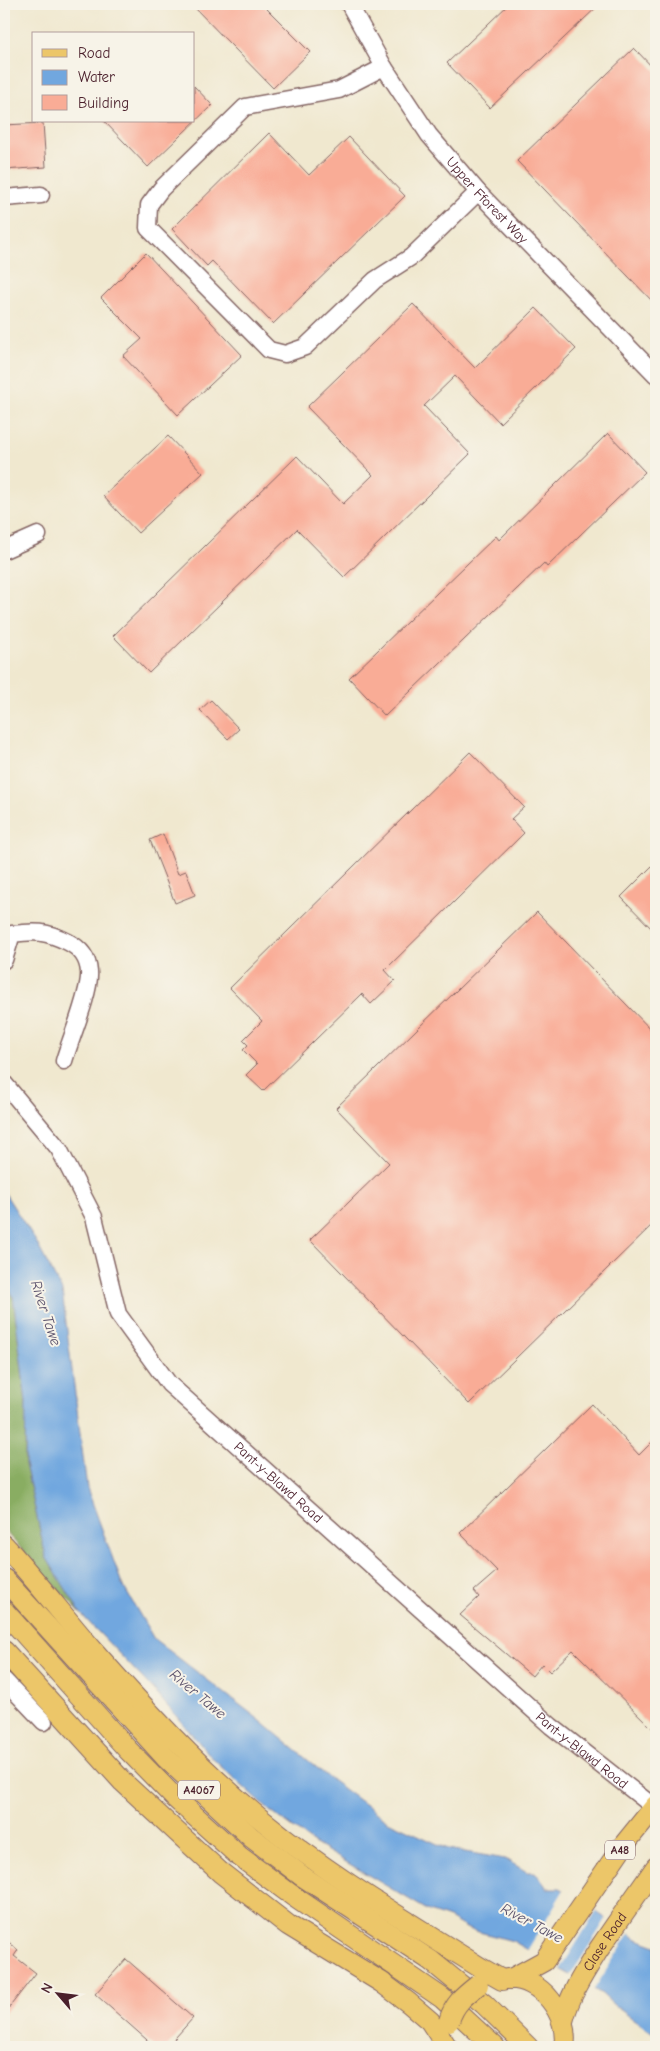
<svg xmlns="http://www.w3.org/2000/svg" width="660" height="2051" font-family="'Comic Neue',sans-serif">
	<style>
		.forest { fill: #89ad62; stroke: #6a6646 }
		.water { fill: #71a7df; stroke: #5e6385 }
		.pier { fill: #f0e8cf }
		.building { fill: #f9ac96 }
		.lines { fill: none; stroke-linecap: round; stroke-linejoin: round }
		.minor-casing { stroke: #846564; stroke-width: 19 }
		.major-casing { stroke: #846564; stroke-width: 22 }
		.minor { stroke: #fff; stroke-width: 16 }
		.major { stroke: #ecc669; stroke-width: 20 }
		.major-bridge-casing { stroke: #846564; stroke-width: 22; stroke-linecap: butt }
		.major-bridge { stroke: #ecc669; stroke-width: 20 }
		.labels { text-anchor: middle; stroke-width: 4; stroke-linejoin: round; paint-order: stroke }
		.shield { fill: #f7f3e8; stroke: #7e5f64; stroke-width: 1 }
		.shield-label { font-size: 12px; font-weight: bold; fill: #4a1f2b }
		.street-label { font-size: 14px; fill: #4a1f2b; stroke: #f7f3e8 }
		.water-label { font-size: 15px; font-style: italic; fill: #584f6a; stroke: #f7f3e8 }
	</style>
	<rect width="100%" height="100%" fill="#f7f3e8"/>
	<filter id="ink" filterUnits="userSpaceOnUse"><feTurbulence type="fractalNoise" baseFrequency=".02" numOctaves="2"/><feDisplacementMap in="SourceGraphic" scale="10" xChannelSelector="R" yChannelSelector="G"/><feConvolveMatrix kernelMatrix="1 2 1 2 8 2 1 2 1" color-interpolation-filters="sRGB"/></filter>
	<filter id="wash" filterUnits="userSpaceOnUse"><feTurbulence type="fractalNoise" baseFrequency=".0096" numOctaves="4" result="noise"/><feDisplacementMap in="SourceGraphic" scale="20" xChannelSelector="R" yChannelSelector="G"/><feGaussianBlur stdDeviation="1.12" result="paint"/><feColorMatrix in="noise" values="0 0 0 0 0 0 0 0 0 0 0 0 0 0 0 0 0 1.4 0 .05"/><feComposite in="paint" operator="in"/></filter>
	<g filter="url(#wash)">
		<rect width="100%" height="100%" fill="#f0e8cf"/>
		<path class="forest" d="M 4,1278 L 13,1296 L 26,1402 L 25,1464 L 46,1557 L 81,1614 L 4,1530 Z"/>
		<path class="water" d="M 4,1192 L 35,1240 L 62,1291 L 87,1488 L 122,1584 L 154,1639 L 257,1718 L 333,1781 L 386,1820 L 448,1849 L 505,1859 L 527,1872 L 535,1872 L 547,1888 L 560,1888 L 637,1939 L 656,1946 L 656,2035 L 615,2006 L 602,1994 L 513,1941 L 468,1929 L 449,1918 L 429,1911 L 314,1843 L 270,1811 L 216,1762 L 150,1686 L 81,1614 L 46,1557 L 25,1464 L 26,1402 L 13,1296 L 4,1278 Z"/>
		<path class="pier" d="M 565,1888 L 597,1910 L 560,1970 L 527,1951 Z
			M 608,1916 L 631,1931 L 593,1991 L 570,1976 Z"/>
		<g id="blocks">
			<path class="building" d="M 191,4 L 262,4 L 310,52 L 273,88 Z
				M 509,4 L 600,4 L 490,108 L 447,63 Z
				M 634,48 L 656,71 L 656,305 L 517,161 Z
				M 194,86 L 212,105 L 148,167 L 104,121 L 194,121 Z
				M 43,123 L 46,167 L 4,170 L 4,125 Z
				M 269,133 L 309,175 L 349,137 L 405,196 L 273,324 L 212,261 L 207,266 L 172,229 Z
				M 146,253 L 242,355 L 178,415 L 123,356 L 142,339 L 101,298 Z
				M 413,304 L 475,368 L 536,308 L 576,349 L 500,423 L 455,376 L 424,406 L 470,454 L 344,577 L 297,529 L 149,673 L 113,636 L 297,456 L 343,504 L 373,475 L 307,407 Z
				M 608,433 L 645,472 L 547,567 L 544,563 L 385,716 L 349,678 L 496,536 L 499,540 Z
				M 168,436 L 203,473 L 138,533 L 103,496 Z
				M 211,700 L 239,729 L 228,739 L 200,710 Z
				M 470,752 L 524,807 L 511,819 L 524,833 L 385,970 L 395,981 L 371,1004 L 362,994 L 263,1091 L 246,1075 L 257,1064 L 243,1050 L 248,1045 L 243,1040 L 262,1021 L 230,988 Z
				M 163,834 L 178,874 L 186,871 L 195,895 L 175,903 L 150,840 Z
				M 656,862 L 656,933 L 621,897 Z
				M 537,912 L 656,1035 L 656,1221 L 469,1404 L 310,1240 L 389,1163 L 336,1108 Z
				M 592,1404 L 639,1455 L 656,1438 L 656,1732 L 573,1650 L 550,1672 L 542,1664 L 532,1676 L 460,1615 L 479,1597 L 474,1591 L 497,1571 L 460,1533 Z
				M 4,1938 L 18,1950 L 14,1956 L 36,1973 L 4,2014 Z
				M 126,1959 L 193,2018 L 167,2047 L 155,2047 L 95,1994 Z"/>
		</g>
	</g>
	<g filter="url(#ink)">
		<use href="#blocks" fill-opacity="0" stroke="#846564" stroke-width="1"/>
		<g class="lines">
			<defs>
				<g id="minor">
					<path id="s1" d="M 349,4 L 384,67 L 429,135 L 478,192 L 656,375"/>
					<path d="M 384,67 L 339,90 L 245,107 L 161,189 L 149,205 L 148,228 L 269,350 L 285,354 L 305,347 L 375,280 L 411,257 L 478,192"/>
					<path d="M 4,198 L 41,195"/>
					<path d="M 4,550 L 38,535"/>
					<path d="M 4,960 L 12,934 C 36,931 46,931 68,942 C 80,948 88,958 89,972 C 91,991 70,1040 64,1061"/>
					<path id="s2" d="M 4,1083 L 59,1149 L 94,1217 L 118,1314 L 169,1384 L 551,1726 L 654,1807"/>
					<path d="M 4,1680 L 44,1722"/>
				</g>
				<g id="major">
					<path d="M 4,1545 C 34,1578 62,1614 92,1649 C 145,1709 200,1769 262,1820 C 330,1876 407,1921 481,1968 L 502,1980"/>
					<path d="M 4,1579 L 167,1759 L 251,1837 L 302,1876 L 430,1960 L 484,2004 L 528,2047"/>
					<path d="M 4,1611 L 128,1750 L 174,1797 L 239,1856 L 293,1896 L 442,1998 L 495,2047"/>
					<path d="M 4,1651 L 123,1782 L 220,1872 L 288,1925 L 381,1982 L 409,2003 L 430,2021 L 447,2047"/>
					<path d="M 507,1979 C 541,1976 570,2016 564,2047"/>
					<path d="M 511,1979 L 544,1961 L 622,1847 L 656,1805"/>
					<path id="s3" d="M 563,2021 C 570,1994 584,1973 599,1949 C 618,1921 637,1894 656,1867"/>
				</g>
			</defs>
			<use href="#minor" class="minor-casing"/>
			<use href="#major" class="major-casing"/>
			<use href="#minor" class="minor"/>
			<use href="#major" class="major"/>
			<defs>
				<path id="major-bridge" d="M 449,2021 C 454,2004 464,1996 478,1985"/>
			</defs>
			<use href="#major-bridge" class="major-bridge-casing"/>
			<use href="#major-bridge" class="major-bridge"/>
		</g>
	</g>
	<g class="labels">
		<g class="shield">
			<rect x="178" y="1780.5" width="42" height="19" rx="4"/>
			<rect x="605" y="1840.5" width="30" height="19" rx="4"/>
		</g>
		<g class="shield-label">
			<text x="199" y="1794">A4067</text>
			<text x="620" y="1854">A48</text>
		</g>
		<g class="street-label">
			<text dy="5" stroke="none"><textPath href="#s1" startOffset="241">Upper Fforest Way</textPath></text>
			<text dy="5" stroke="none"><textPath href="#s2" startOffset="496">Pant-y-Blawd Road</textPath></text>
			<text dy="5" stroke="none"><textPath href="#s2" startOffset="901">Pant-y-Blawd Road</textPath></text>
			<text dy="5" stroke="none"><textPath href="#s3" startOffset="90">Clase Road</textPath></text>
		</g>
		<g class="water-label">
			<text transform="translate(46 1313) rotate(72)" y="5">River Tawe</text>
			<text transform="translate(198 1694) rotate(40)" y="5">River Tawe</text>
			<text transform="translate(532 1923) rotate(28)" y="5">River Tawe</text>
		</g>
	</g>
	<rect width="660" height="2051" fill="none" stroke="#f7f3e8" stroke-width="20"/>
	<rect x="32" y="32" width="162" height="90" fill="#f7f3e8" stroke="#b29e9c"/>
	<rect x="42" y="49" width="25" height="8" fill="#ecc669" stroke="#b29e9c"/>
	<text x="78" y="58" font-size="15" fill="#4a1f2b">Road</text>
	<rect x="42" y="70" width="25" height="15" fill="#71a7df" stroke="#b29e9c"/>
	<text x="78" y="82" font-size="15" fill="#4a1f2b">Water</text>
	<rect x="42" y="95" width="25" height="15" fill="#f9ac96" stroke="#b29e9c"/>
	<text x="78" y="108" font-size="15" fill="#4a1f2b">Building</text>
	<g transform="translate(58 1994) rotate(298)" stroke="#f7f3e8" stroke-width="4" paint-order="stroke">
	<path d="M0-4L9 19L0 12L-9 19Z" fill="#4a1f2b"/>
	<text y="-8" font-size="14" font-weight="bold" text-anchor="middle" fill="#4a1f2b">N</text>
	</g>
</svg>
